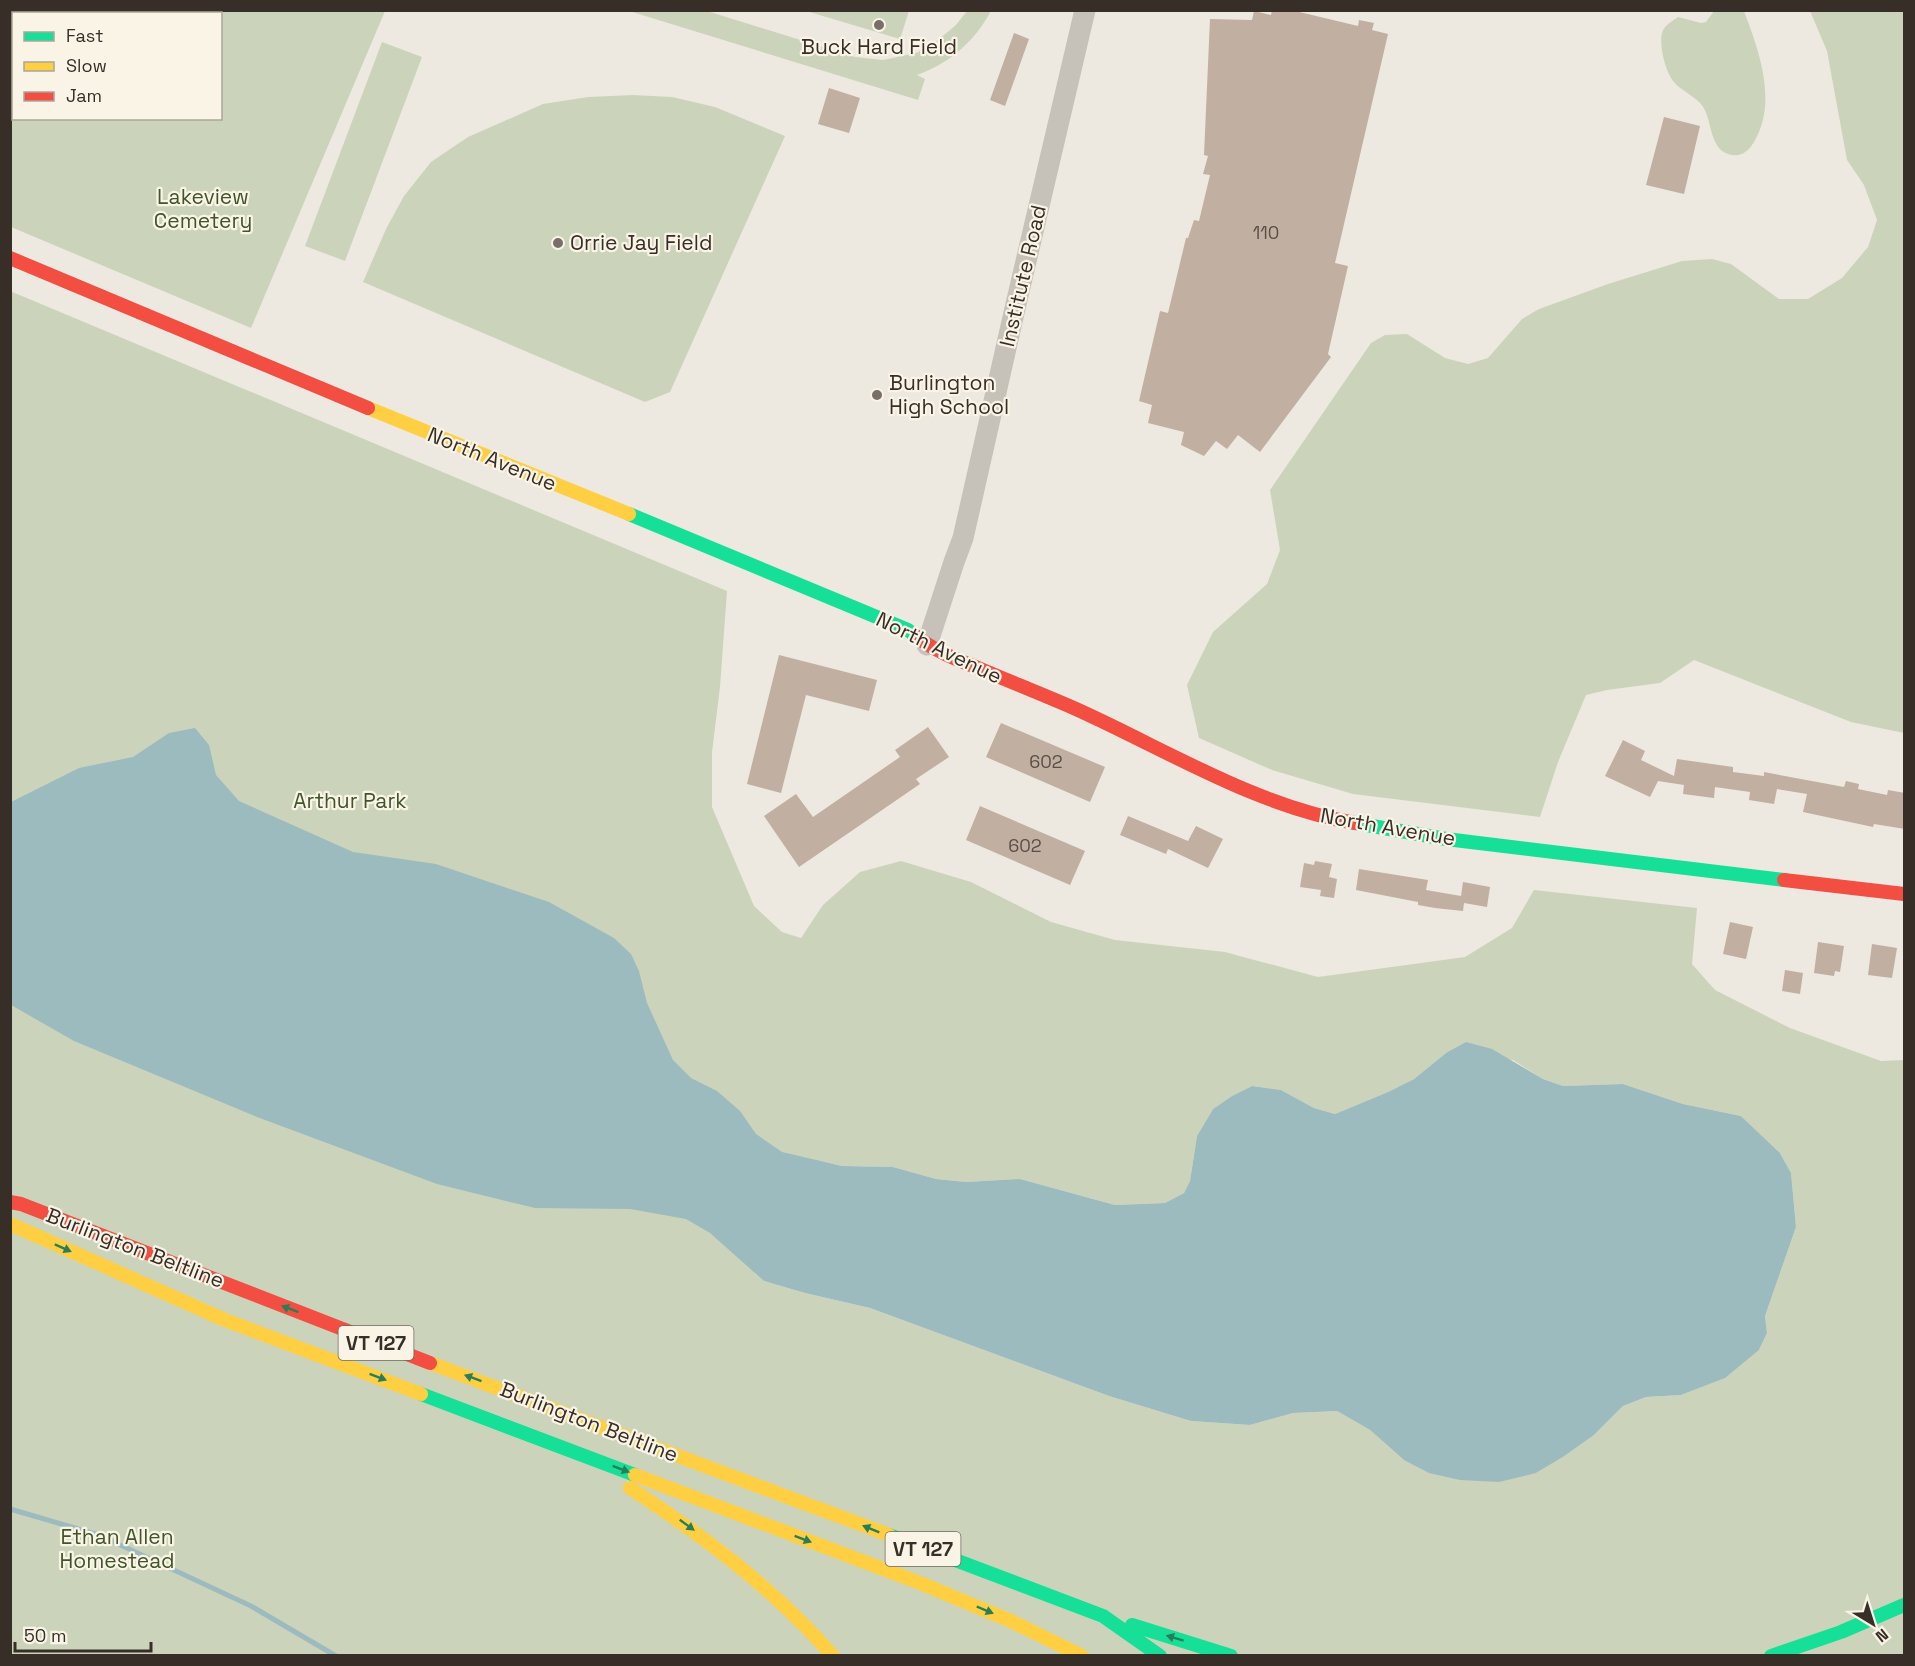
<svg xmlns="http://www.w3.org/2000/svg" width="1915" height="1666" font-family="'Space Grotesk',sans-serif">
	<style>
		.green { fill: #cbd4ba; fill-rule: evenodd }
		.water { fill: #9cbbbe }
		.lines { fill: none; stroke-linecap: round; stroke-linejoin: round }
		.stream { stroke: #9cbbbe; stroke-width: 5 }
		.building { fill: #c1afa1 }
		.street { stroke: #c6c1b9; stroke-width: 21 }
		.fast { stroke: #16e098; stroke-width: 14 }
		.slow { stroke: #ffcf43; stroke-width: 14 }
		.jam { stroke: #f24e42; stroke-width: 14 }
		.oneway { fill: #287e5a }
		.poi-dot { fill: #776f68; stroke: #faf4e7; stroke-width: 2 }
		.labels { text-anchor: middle; stroke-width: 4.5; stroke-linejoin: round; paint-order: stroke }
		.number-label { font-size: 18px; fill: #5a4e46 }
		.shield { fill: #faf4e7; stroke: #726961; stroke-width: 1.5 }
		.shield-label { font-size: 20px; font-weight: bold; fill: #372e27 }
		.poi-label { font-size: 21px; fill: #372e27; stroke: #faf4e7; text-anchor: start }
		.park-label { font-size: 21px; fill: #40562a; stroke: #faf4e7 }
		.street-label { font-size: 21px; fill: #372e27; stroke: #faf4e7 }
	</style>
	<rect width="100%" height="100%" fill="#ede9e0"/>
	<path class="green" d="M 10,11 L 385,11 L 251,328 L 11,227 ZM 14,14 L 220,14 L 220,118 L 14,118 Z
		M 629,11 L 707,11 L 855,57 L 883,60 L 916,53 L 932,45 L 956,25 L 967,11 L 991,11 C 975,41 950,63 917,75 L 925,79 L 918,100 Z
		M 806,11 L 909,11 L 900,39 Z
		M 1714,11 L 1744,11 C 1759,51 1778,102 1754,142 C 1748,152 1740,158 1728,154 C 1708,147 1713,118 1701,104 C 1693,95 1680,90 1673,81 C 1665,71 1659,45 1662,33 C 1664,25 1673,21 1678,17 L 1701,23 L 1706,22 Z
		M 1810,11 L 1904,11 L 1904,733 L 1851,722 L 1694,660 L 1660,683 L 1607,690 L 1586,695 L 1558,762 L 1540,817 L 1353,794 L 1272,770 L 1199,738 L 1187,685 L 1213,632 L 1267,584 L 1280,550 L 1270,490 L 1371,343 L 1385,335 L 1407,334 L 1445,358 L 1468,364 L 1488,358 L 1522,319 L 1539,309 L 1608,284 L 1682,261 L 1712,259 L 1731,264 L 1779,299 L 1808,299 L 1842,278 L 1868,247 L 1877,220 L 1864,185 L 1847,160 L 1827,51 Z
		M 382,42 L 422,57 L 345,261 L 305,246 Z
		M 633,95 L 672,97 L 715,107 L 785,136 L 670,392 L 645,402 L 363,282 L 386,229 L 404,196 L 431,162 L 468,137 L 543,104 L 588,97 Z
		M 10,291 L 727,591 L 720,687 L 712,752 L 712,807 L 754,906 L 782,932 L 801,938 L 823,905 L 860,872 L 901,861 L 971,882 L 1051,922 L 1115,940 L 1225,952 L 1318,977 L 1465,957 L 1512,928 L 1534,890 L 1697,908 L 1692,964 L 1715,990 L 1790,1028 L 1881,1061 L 1904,1060 L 1904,1655 L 11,1655 ZM 1446,1053 L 1513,1060 L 1543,1079 L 1563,1086 L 1623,1084 L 1683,1104 L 1741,1116 L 1780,1153 L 1791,1173 L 1796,1227 L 1765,1316 L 1767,1333 L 1759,1350 L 1724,1378 L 1681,1395 L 1646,1397 L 1623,1406 L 1594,1435 L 1563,1457 L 1536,1473 L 1404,1460 L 1370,1430 L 1337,1411 L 1293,1413 L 1250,1425 L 1191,1421 L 1109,1396 L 870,1308 L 805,1293 L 764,1281 L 755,1273 L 824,1162 L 842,1166 L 893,1167 L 936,1179 L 966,1182 L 1020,1179 L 1115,1205 L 1165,1203 L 1184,1193 L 1190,1181 L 1197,1136 L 1213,1109 L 1232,1096 L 1252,1086 L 1281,1090 L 1314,1108 L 1335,1114 L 1388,1092 L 1414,1079 Z"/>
	<path class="water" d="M 195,728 L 209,745 L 216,775 L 239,801 L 353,852 L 436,864 L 549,902 L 614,938 L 631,954 L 639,971 L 647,1003 L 673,1060 L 691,1078 L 717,1091 L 740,1111 L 756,1134 L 782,1152 L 842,1166 L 893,1167 L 936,1179 L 966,1182 L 1020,1179 L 1115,1205 L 1165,1203 L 1184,1193 L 1190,1181 L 1197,1136 L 1213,1109 L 1232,1096 L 1252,1086 L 1281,1090 L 1314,1108 L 1335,1114 L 1388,1092 L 1414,1079 L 1446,1053 L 1466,1042 L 1492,1049 L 1543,1079 L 1563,1086 L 1623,1084 L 1683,1104 L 1741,1116 L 1780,1153 L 1791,1173 L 1796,1227 L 1765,1316 L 1767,1333 L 1759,1350 L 1725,1378 L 1681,1395 L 1646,1397 L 1623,1406 L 1594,1435 L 1563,1457 L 1536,1473 L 1499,1482 L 1460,1480 L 1429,1473 L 1404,1460 L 1370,1430 L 1337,1411 L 1293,1413 L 1250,1425 L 1191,1421 L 1109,1396 L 870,1308 L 805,1293 L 764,1281 L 710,1233 L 686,1219 L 630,1209 L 535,1208 L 437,1184 L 257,1117 L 74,1041 L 11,1005 L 11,802 L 79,768 L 133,757 L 169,733 Z"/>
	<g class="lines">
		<path class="stream" d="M 10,1509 L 99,1535 L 251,1606 L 336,1656"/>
	</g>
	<path class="building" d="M 1272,10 L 1291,10 L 1358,26 L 1359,20 L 1374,23 L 1372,30 L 1388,34 L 1335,263 L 1348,266 L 1328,354 L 1331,357 L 1260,452 L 1238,435 L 1227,449 L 1216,441 L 1204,456 L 1181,445 L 1184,432 L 1148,423 L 1152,405 L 1139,401 L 1160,311 L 1168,313 L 1186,238 L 1188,238 L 1194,220 L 1199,221 L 1210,175 L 1203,174 L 1208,156 L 1204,155 L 1210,19 L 1252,20 L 1254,11 L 1271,15 Z
		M 1014,33 L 1029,39 L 1005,106 L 990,100 Z
		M 829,88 L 860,98 L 849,133 L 818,124 Z
		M 1664,117 L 1700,126 L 1684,194 L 1646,185 Z
		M 779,655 L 877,680 L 869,711 L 806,695 L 781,793 L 747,784 Z
		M 1001,723 L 1105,767 L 1090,802 L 986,757 Z
		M 928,727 L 949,757 L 916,779 L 920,784 L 799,867 L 764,816 L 796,794 L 813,817 L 900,757 L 895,750 Z
		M 1623,740 L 1645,751 L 1641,760 L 1674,776 L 1677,759 L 1733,767 L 1733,772 L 1764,776 L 1764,772 L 1844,787 L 1846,781 L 1859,784 L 1858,789 L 1887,795 L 1888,790 L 1905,793 L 1905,829 L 1874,824 L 1873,827 L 1803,812 L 1807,794 L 1777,789 L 1774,804 L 1749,800 L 1750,792 L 1715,787 L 1714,798 L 1683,794 L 1684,785 L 1658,781 L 1650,797 L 1605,776 Z
		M 980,806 L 1085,851 L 1070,885 L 966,840 Z
		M 1128,816 L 1188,841 L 1196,826 L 1223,839 L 1208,868 L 1168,849 L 1166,854 L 1120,835 Z
		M 1315,861 L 1332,864 L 1329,877 L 1337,879 L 1334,898 L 1320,896 L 1321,890 L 1300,887 L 1304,863 L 1314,865 Z
		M 1359,869 L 1428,880 L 1426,890 L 1461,896 L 1463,882 L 1490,887 L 1487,907 L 1464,903 L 1463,911 L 1435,908 L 1418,905 L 1418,902 L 1356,890 Z
		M 1730,922 L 1753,927 L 1746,959 L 1723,954 Z
		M 1818,942 L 1844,946 L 1840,972 L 1835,971 L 1834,976 L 1814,973 Z
		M 1872,944 L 1897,948 L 1892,978 L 1868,975 Z
		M 1785,970 L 1803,973 L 1800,994 L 1782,991 Z"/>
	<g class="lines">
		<path class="street" d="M 927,645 L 954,562 L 963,538 L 1016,304 L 1085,10"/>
		<path class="fast" d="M 629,514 L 908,630 L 917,637
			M 1355,823 L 1446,839 L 1784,880
			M 421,1394 L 635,1475
			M 889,1535 L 1103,1616 L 1160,1656
			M 1132,1625 L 1231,1656
			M 1771,1656 L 1841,1632 L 1904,1605"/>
		<path class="slow" d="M 368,408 L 629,514
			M 10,1224 L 225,1320 L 421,1394
			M 430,1363 L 889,1535
			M 635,1475 L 920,1583 L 1011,1621 L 1082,1656
			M 630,1488 C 705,1537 774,1589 833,1656"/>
		<path class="jam" d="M 10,258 L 368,408
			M 917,637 C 935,651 958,660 978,668 C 1011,682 1044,695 1076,709 C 1167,750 1255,806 1355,823
			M 1784,880 L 1904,894
			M 10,1202 L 21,1204 L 430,1363"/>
	</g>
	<defs><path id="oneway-solid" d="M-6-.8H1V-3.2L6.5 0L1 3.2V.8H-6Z" transform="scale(1.5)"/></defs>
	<g class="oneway">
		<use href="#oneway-solid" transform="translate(63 1248) rotate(24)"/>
		<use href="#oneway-solid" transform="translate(290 1309) rotate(-159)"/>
		<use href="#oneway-solid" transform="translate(378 1377) rotate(21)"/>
		<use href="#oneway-solid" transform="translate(473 1378) rotate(-160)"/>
		<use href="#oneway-solid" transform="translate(621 1469) rotate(21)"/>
		<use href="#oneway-solid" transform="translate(687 1525) rotate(36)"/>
		<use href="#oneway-solid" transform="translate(871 1529) rotate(-158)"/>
		<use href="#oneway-solid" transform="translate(803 1539) rotate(21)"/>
		<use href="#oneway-solid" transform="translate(985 1610) rotate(23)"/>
		<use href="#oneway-solid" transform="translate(1175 1638) rotate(-163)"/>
	</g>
	<g class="poi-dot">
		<circle cx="879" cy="25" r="6"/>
		<circle cx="558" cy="243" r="6"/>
		<circle cx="877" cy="395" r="6"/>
	</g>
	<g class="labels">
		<g class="number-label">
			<text x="1266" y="239">110</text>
			<text x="1046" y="768">602</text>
			<text x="1025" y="852">602</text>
		</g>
		<g class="shield">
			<rect x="338.5" y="1326" width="75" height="34" rx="4.5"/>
			<rect x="885.5" y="1532" width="75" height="34" rx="4.5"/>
		</g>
		<g class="shield-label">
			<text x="376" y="1350">VT 127</text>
			<text x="923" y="1556">VT 127</text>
		</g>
		<g class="poi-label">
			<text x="879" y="54" text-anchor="middle">Buck Hard Field</text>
			<text x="570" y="250">Orrie Jay Field</text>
			<text x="889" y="390">Burlington<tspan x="889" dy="24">High School</tspan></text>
		</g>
		<g class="park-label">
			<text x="203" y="204">Lakeview<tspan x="203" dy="24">Cemetery</tspan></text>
			<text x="350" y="808">Arthur Park</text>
			<text x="117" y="1544">Ethan Allen<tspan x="117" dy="24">Homestead</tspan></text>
		</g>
		<g class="street-label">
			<text transform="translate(1023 276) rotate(-77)" y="7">Institute Road</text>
			<text transform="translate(492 459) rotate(22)" y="7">North Avenue</text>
			<text transform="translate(939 648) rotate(26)" y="7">North Avenue</text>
			<text transform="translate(1388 827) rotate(10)" y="7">North Avenue</text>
			<text transform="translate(135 1248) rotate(21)" y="7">Burlington Beltline</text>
			<text transform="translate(589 1422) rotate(21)" y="7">Burlington Beltline</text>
		</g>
	</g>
	<rect width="1915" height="1666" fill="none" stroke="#372e27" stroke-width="24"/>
	<rect x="12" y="12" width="210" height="108" fill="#faf4e7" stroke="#aca59a" stroke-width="1.5"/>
	<rect x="24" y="32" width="30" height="9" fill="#16e098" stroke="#aca59a" stroke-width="1.5"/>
	<text x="66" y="42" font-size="18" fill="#372e27">Fast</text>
	<rect x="24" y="62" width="30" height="9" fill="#ffcf43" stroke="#aca59a" stroke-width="1.5"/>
	<text x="66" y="72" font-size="18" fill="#372e27">Slow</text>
	<rect x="24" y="92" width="30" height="9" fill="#f24e42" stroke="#aca59a" stroke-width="1.5"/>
	<text x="66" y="102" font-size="18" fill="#372e27">Jam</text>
	<g transform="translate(1873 1624) rotate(142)" stroke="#faf4e7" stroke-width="4.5" paint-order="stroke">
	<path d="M0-4.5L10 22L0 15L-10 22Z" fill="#372e27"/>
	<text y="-9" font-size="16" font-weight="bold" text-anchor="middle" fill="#372e27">N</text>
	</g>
	<path d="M15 1642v9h136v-9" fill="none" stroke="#372e27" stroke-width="3"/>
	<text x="24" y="1642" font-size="18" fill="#372e27" stroke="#faf4e7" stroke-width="4.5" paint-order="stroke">50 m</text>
</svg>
